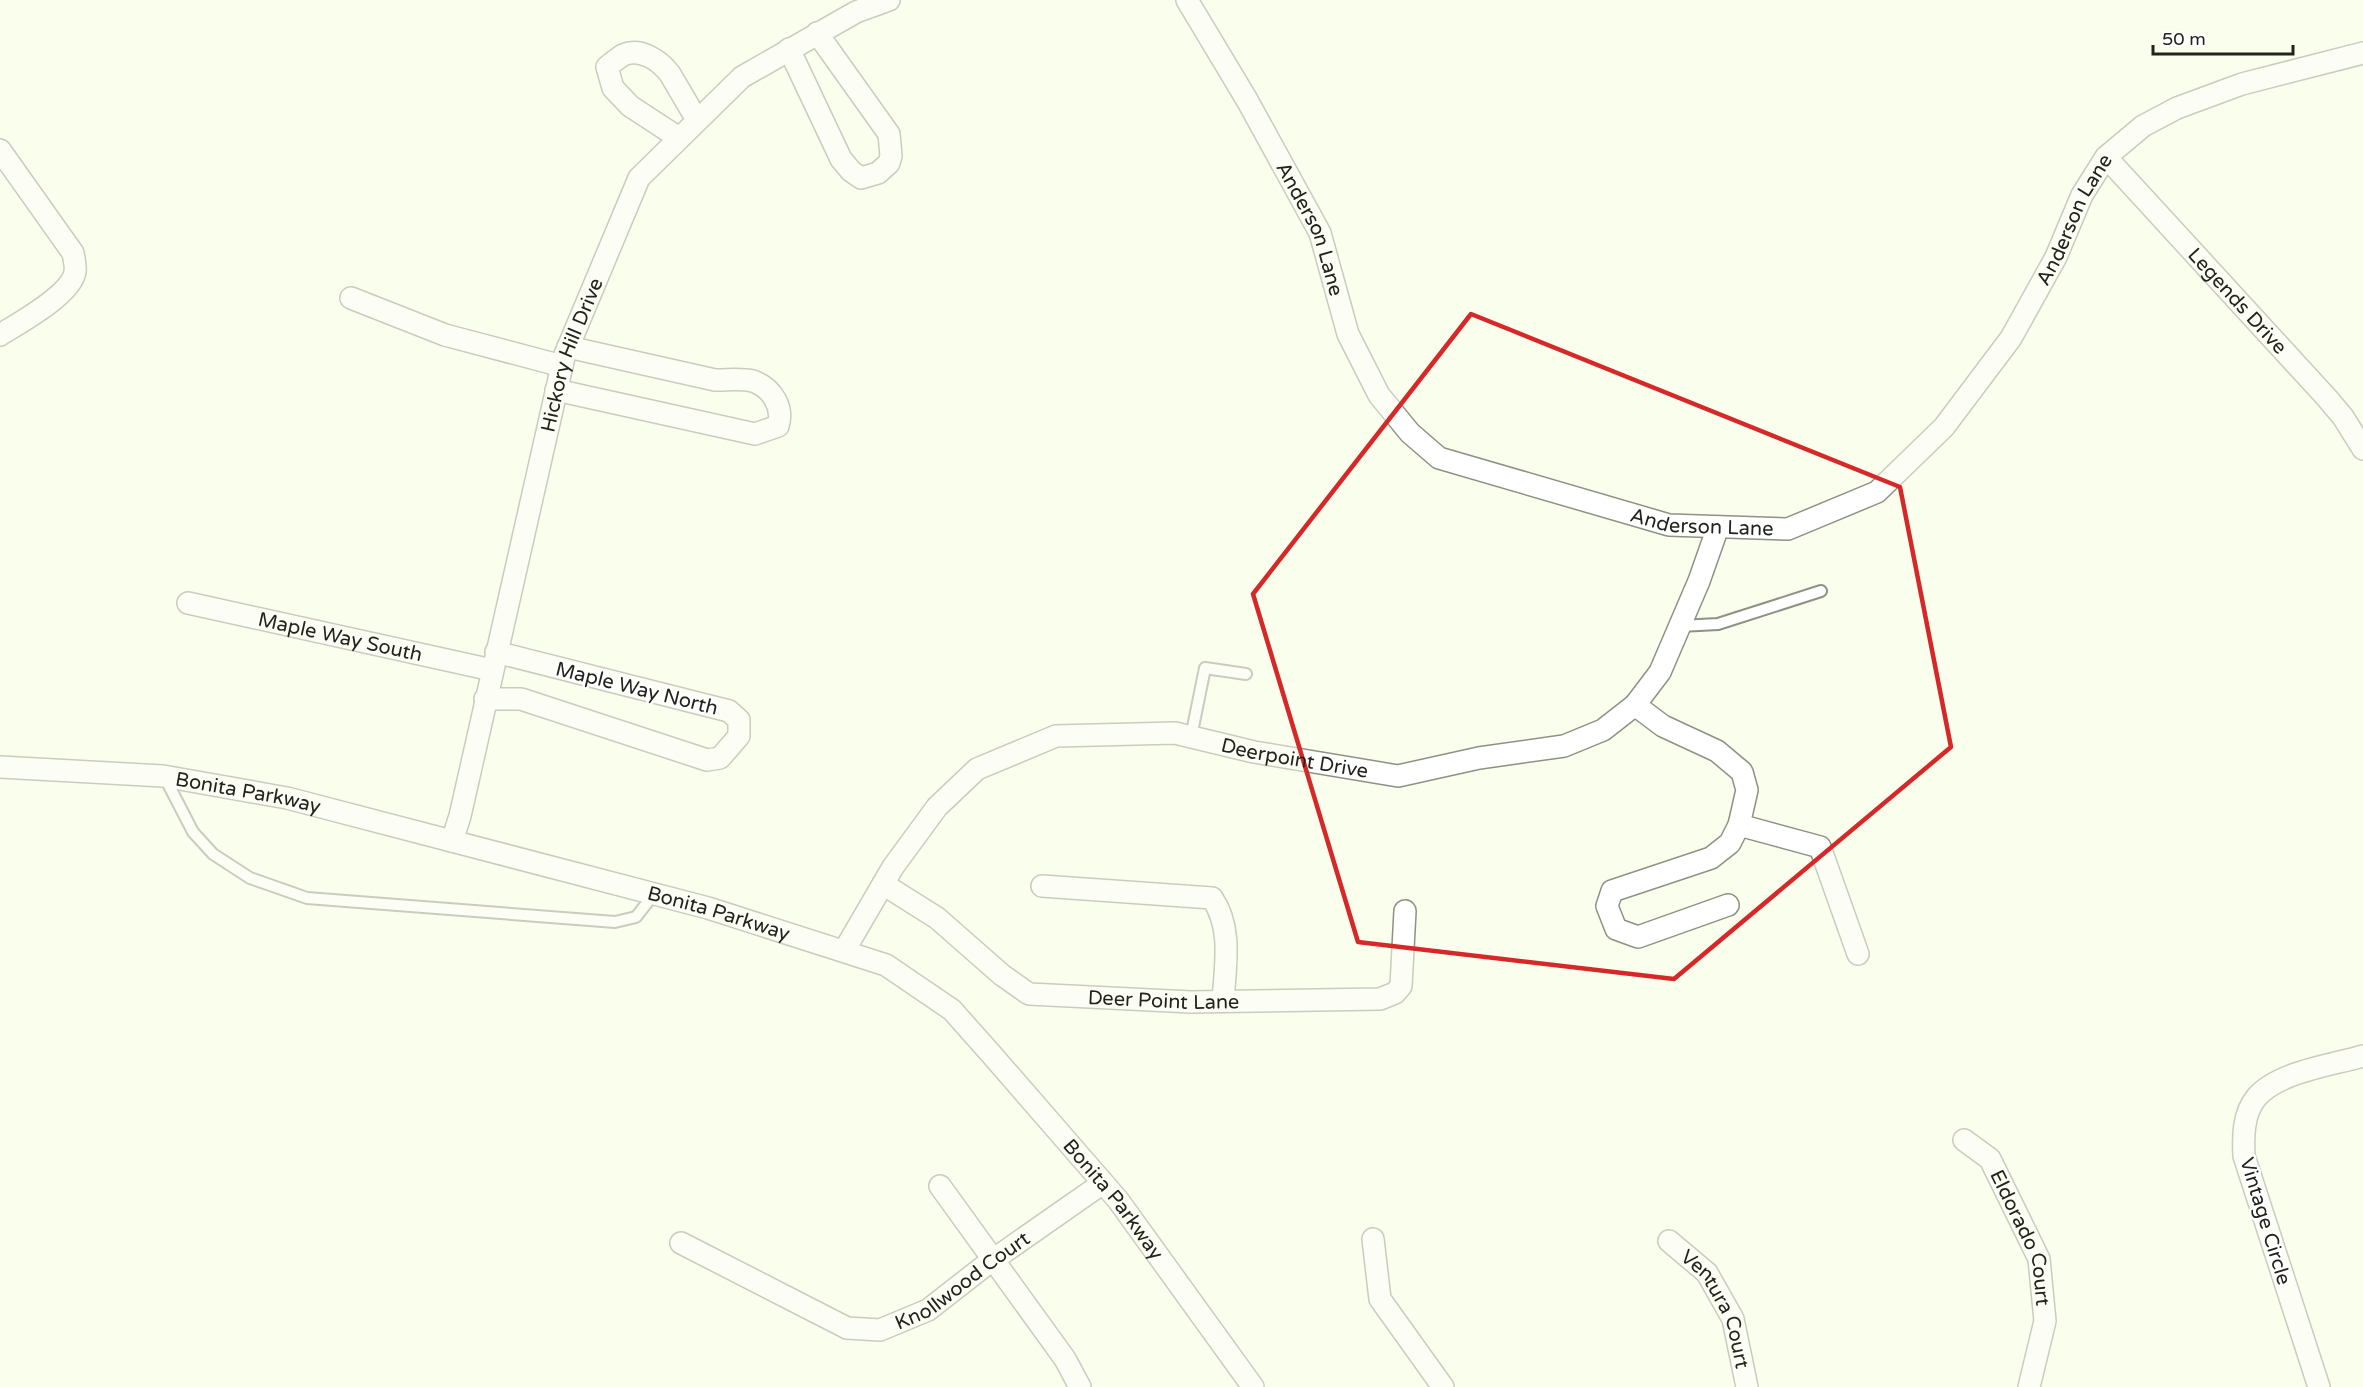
<svg xmlns="http://www.w3.org/2000/svg" width="2363" height="1387" font-family="'Varela Round',sans-serif">
	<style>
		.lines { fill: none; stroke-linecap: round; stroke-linejoin: round }
		.service-casing { stroke: #8e9283; stroke-width: 14 }
		.minor-casing { stroke: #8e9283; stroke-width: 24 }
		.service { stroke: #fff; stroke-width: 10 }
		.minor { stroke: #fff; stroke-width: 21 }
		.marked { fill: none; stroke: #d62828; stroke-width: 4.5; stroke-linejoin: round }
		.labels { text-anchor: middle; stroke-width: 5; stroke-linejoin: round; paint-order: stroke }
		.street-label { font-size: 20px; fill: #22231d; stroke: #fff }
	</style>
	<rect width="100%" height="100%" fill="#f9feed"/>
	<g class="lines">
		<defs>
			<path id="service" d="M 1680,626 L 1718,624 L 1821,591
				M 1191,737 L 1205,668 L 1246,674
				M 164,776 L 193,832 L 213,854 L 250,878 L 307,898 L 615,922 L 636,917 L 654,894"/>
			<g id="minor">
				<path id="s1" d="M 1187,0 L 1247,100 L 1320,233 L 1348,334 L 1379,395 L 1410,433 L 1439,458 L 1669,525 L 1788,529 L 1877,492 L 1944,427 L 2011,338 L 2056,257 L 2082,195 L 2106,157 L 2143,126 L 2177,108 L 2242,84 L 2363,53"/>
				<path d="M 789,49 L 841,159 L 851,171 L 861,178 L 878,173 L 889,163 L 891,156 L 889,134 L 817,33"/>
				<path d="M 679,138 L 630,106 L 613,88 L 607,67 C 612,63 618,58 623,55 C 641,47 660,61 670,74 L 697,120"/>
				<path d="M 0,150 L 73,253 C 74,259 76,267 75,272 C 71,295 19,323 0,335"/>
				<path id="s2" d="M 2106,157 L 2327,398 L 2343,417 L 2363,449"/>
				<path d="M 351,298 L 445,335 L 562,366"/>
				<path d="M 556,390 L 755,434 L 778,426 C 784,407 772,388 753,381 C 741,378 728,380 715,380 L 568,347"/>
				<path id="s3" d="M 188,603 L 492,670"/>
				<path d="M 485,699 L 521,699 L 707,760 L 720,758 L 739,736 L 739,720 L 729,711 L 496,652"/>
				<path d="M 1635,705 L 1663,726 L 1717,751 L 1742,772 L 1747,790 L 1739,825 L 1730,843 L 1711,858 L 1612,891 L 1607,906 L 1616,929 L 1638,937 L 1728,905"/>
				<path id="s4" d="M 0,767 L 163,776 L 287,798 L 708,908 L 886,965 L 952,1010 L 992,1055 L 1118,1200 L 1253,1387"/>
				<path d="M 1739,825 L 1820,847 L 1858,954"/>
				<path id="s5" d="M 452,841 L 460,816 L 564,357 L 639,178 L 742,77 L 856,12 L 889,0"/>
				<path id="s6" d="M 883,884 L 937,918 L 1002,975 L 1029,994 L 1191,1002 L 1380,999 L 1395,993 L 1401,986 L 1405,911"/>
				<path d="M 1042,886 L 1212,898 C 1233,928 1225,967 1223,1001"/>
				<path id="s7" d="M 844,951 L 893,867 L 937,807 L 977,769 L 1056,736 L 1175,733 L 1254,752 L 1398,776 L 1479,758 L 1564,746 L 1603,730 L 1635,705 L 1660,672 L 1699,581 L 1718,527"/>
				<path id="s8" d="M 1964,1140 L 1990,1159 L 2039,1259 L 2045,1321 L 2029,1387"/>
				<path d="M 940,1186 L 1065,1359 L 1080,1387"/>
				<path d="M 1373,1239 L 1380,1299 L 1443,1387"/>
				<path id="s9" d="M 1669,1241 L 1707,1273 L 1733,1319 L 1747,1387"/>
				<path id="s10" d="M 681,1243 L 847,1328 L 880,1330 L 928,1310 L 987,1264 L 1103,1183"/>
				<path d="M 2319,1387 L 2244,1156 C 2243,1137 2243,1114 2256,1098 C 2277,1072 2332,1065 2363,1056"/>
			</g>
		</defs>
		<use href="#service" class="service-casing"/>
		<use href="#minor" class="minor-casing"/>
		<use href="#service" class="service"/>
		<use href="#minor" class="minor"/>
	</g>
	<path d="M0 0H2363V1387H0ZM 1471,314 L 1900,487 L 1951,747 L 1674,979 L 1358,942 L 1253,594 Z" fill="#f9feed" fill-opacity=".55" fill-rule="evenodd"/>
	<path class="marked" d="M 1471,314 L 1900,487 L 1951,747 L 1674,979 L 1358,942 L 1253,594 Z"/>
	<g class="labels">
		<g class="street-label">
			<text dy="7" stroke="none"><textPath href="#s1" startOffset="1323">Anderson Lane</textPath></text>
			<text dy="7" stroke="none"><textPath href="#s1" startOffset="261">Anderson Lane</textPath></text>
			<text dy="7" stroke="none"><textPath href="#s2" startOffset="195">Legends Drive</textPath></text>
			<text dy="7" stroke="none"><textPath href="#s5" startOffset="501">Hickory Hill Drive</textPath></text>
			<text dy="7" stroke="none"><textPath href="#s1" startOffset="801">Anderson Lane</textPath></text>
			<text dy="7" stroke="none"><textPath href="#s3" startOffset="156">Maple Way South</textPath></text>
			<text transform="translate(637 688) rotate(14)" y="7">Maple Way North</text>
			<text dy="7" stroke="none"><textPath href="#s7" startOffset="554">Deerpoint Drive</textPath></text>
			<text dy="7" stroke="none"><textPath href="#s4" startOffset="250">Bonita Parkway</textPath></text>
			<text dy="7" stroke="none"><textPath href="#s4" startOffset="736">Bonita Parkway</textPath></text>
			<text dy="7" stroke="none"><textPath href="#s6" startOffset="318">Deer Point Lane</textPath></text>
			<text dy="7" stroke="none"><textPath href="#s4" startOffset="1240">Bonita Parkway</textPath></text>
			<text transform="translate(2266 1221) rotate(73)" y="7">Vintage Circle</text>
			<text dy="7" stroke="none"><textPath href="#s8" startOffset="118">Eldorado Court</textPath></text>
			<text dy="7" stroke="none"><textPath href="#s10" startOffset="316">Knollwood Court</textPath></text>
			<text dy="7" stroke="none"><textPath href="#s9" startOffset="86">Ventura Court</textPath></text>
		</g>
	</g>
	<path d="M2153 45v9h140v-9" fill="none" stroke="#22231d" stroke-width="3"/>
	<text x="2162" y="45" font-size="18" fill="#22231d" stroke="#ffffff" stroke-width="4.5" paint-order="stroke">50 m</text>
</svg>
